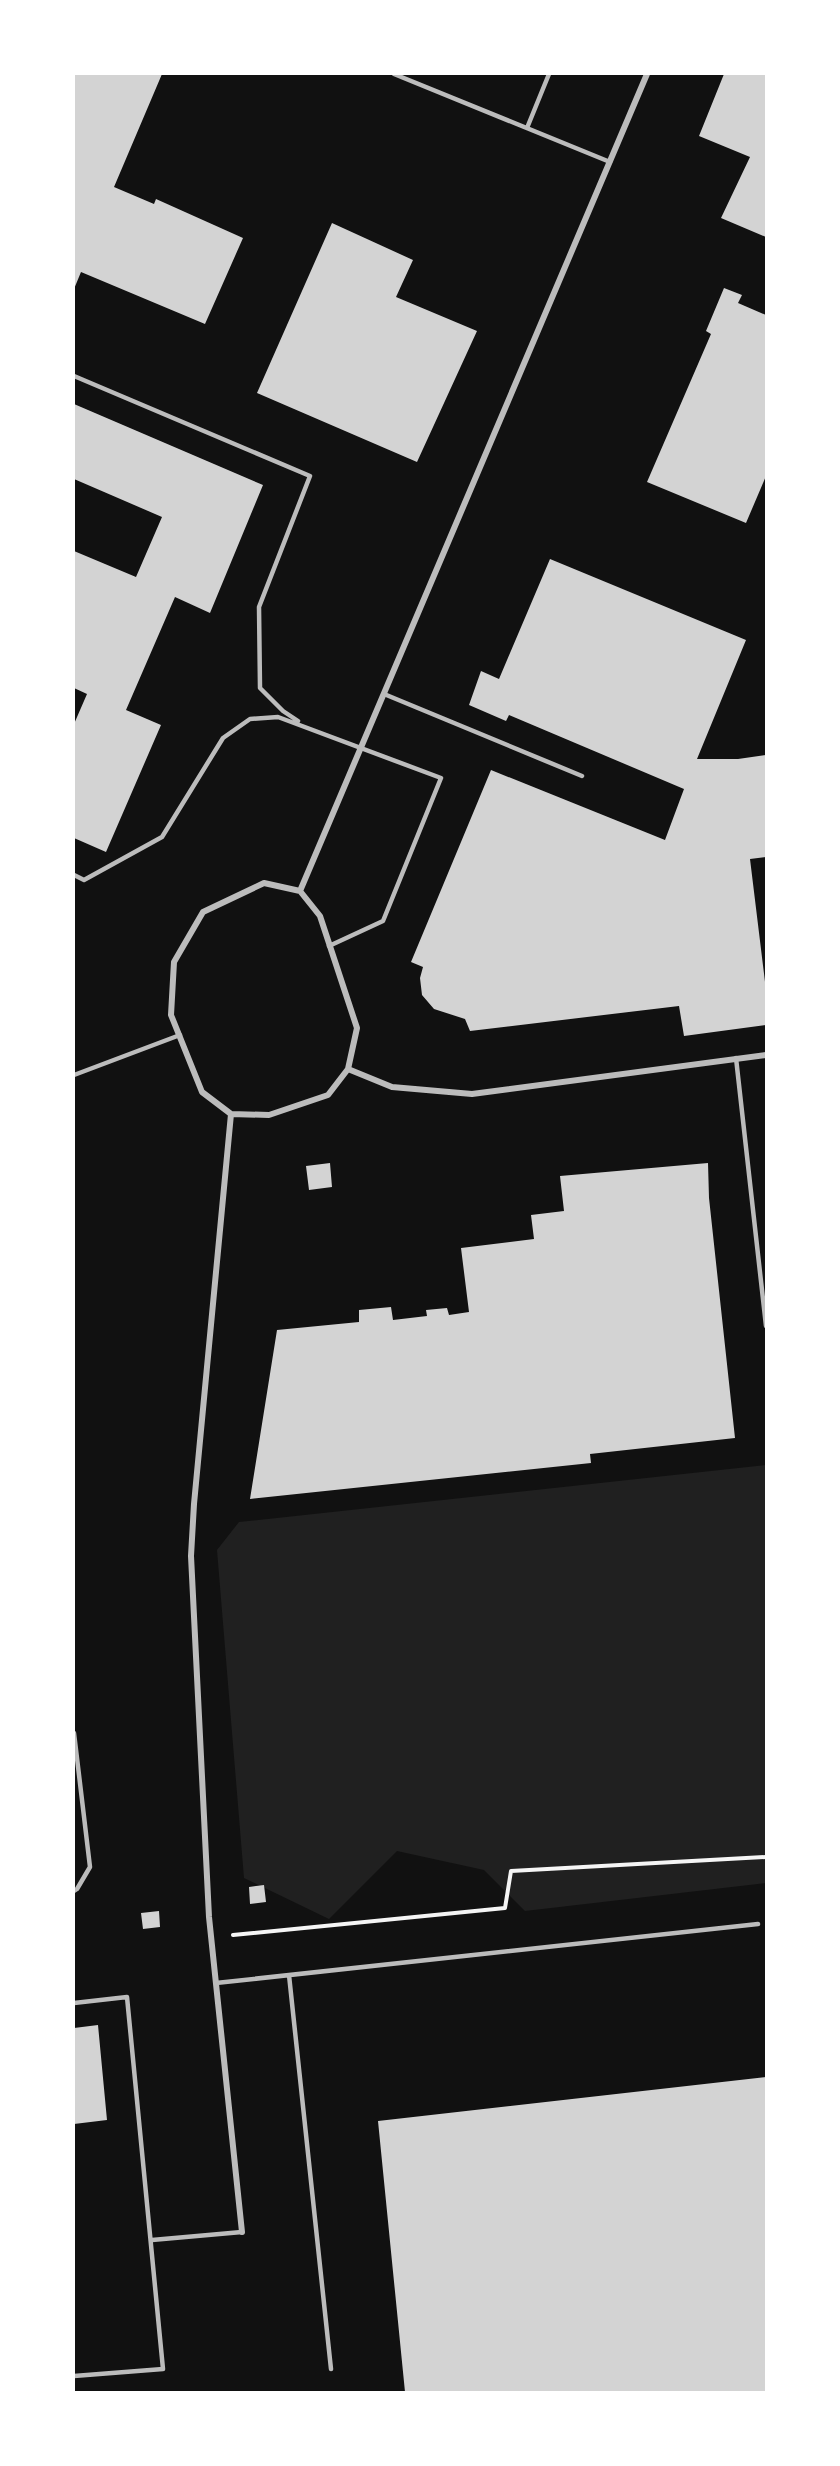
<svg xmlns="http://www.w3.org/2000/svg" width="840" height="2466" font-family="'IBM Plex Serif',serif">
	<style>
		.green { fill: #202020 }
		.building { fill: #d3d3d3 }
		.lines { fill: none; stroke-linecap: round; stroke-linejoin: round }
		.path { stroke: #f5f5f5; stroke-width: 4 }
		.service { stroke: #bcbcbc; stroke-width: 4.5 }
		.minor { stroke: #bcbcbc; stroke-width: 6 }
	</style>
	<rect width="100%" height="100%" fill="#111"/>
	<path class="green" d="M 766,1465 L 766,1883 L 525,1911 L 484,1870 L 397,1851 L 329,1919 L 244,1878 L 217,1550 L 239,1522 Z"/>
	<path class="building" d="M 74,74 L 162,74 L 114,187 L 154,204 L 156,199 L 243,238 L 205,324 L 81,272 L 74,289 Z
		M 724,74 L 766,74 L 766,237 L 721,218 L 750,157 L 699,136 Z
		M 332,223 L 413,260 L 396,297 L 477,331 L 417,462 L 257,393 Z
		M 724,288 L 742,295 L 738,303 L 766,315 L 766,476 L 746,523 L 647,482 L 711,334 L 706,331 Z
		M 74,404 L 263,485 L 210,613 L 175,597 L 126,710 L 161,725 L 106,852 L 74,838 L 74,724 L 87,694 L 74,688 L 74,551 L 136,577 L 162,517 L 74,479 Z
		M 550,559 L 746,640 L 697,759 L 738,759 L 766,755 L 766,857 L 750,859 L 766,990 L 766,1025 L 684,1036 L 679,1006 L 470,1031 L 465,1019 L 434,1009 L 422,995 L 420,978 L 423,967 L 411,962 L 491,770 L 665,840 L 684,789 L 509,715 L 506,721 L 469,705 L 481,671 L 499,679 Z
		M 330,1163 L 332,1187 L 309,1190 L 306,1166 Z
		M 708,1163 L 709,1198 L 735,1438 L 590,1454 L 591,1463 L 250,1499 L 277,1330 L 359,1322 L 359,1310 L 391,1307 L 393,1320 L 427,1316 L 426,1310 L 447,1308 L 449,1315 L 469,1312 L 461,1248 L 534,1239 L 531,1215 L 564,1211 L 560,1176 Z
		M 264,1885 L 266,1902 L 250,1904 L 249,1887 Z
		M 159,1911 L 160,1927 L 143,1929 L 141,1913 Z
		M 98,2025 L 107,2120 L 74,2124 L 74,2028 Z
		M 766,2077 L 766,2392 L 405,2392 L 378,2121 Z"/>
	<g class="lines">
		<path class="path" d="M 233,1935 L 505,1908 L 511,1871 L 766,1857"/>
		<path class="service" d="M 394,74 L 610,162
			M 527,128 L 549,74
			M 74,376 L 310,476 L 259,607 L 260,688 L 283,711 L 298,721
			M 384,694 L 582,776
			M 74,875 L 84,880 L 162,837 L 223,738 L 250,719 L 278,717 L 441,778 L 383,921 L 329,946
			M 736,1058 L 766,1326
			M 74,1075 L 180,1035
			M 74,1733 L 90,1867 L 77,1889 L 74,1891
			M 289,1975 L 331,2369
			M 216,1983 L 758,1924
			M 74,2003 L 127,1997 L 163,2369 L 74,2376
			M 152,2240 L 242,2232"/>
		<path class="minor" d="M 264,883 L 300,891 L 320,916 L 357,1028 L 348,1069 L 328,1095 L 269,1115 L 231,1114 L 202,1092 L 171,1015 L 174,962 L 203,912 Z
			M 300,891 L 647,74
			M 348,1069 L 392,1087 L 472,1094 L 766,1055
			M 231,1114 L 194,1504 L 191,1556 L 209,1917 L 242,2232"/>
	</g>
	<rect width="840" height="2466" fill="none" stroke="#ffffff" stroke-width="150"/>
</svg>
